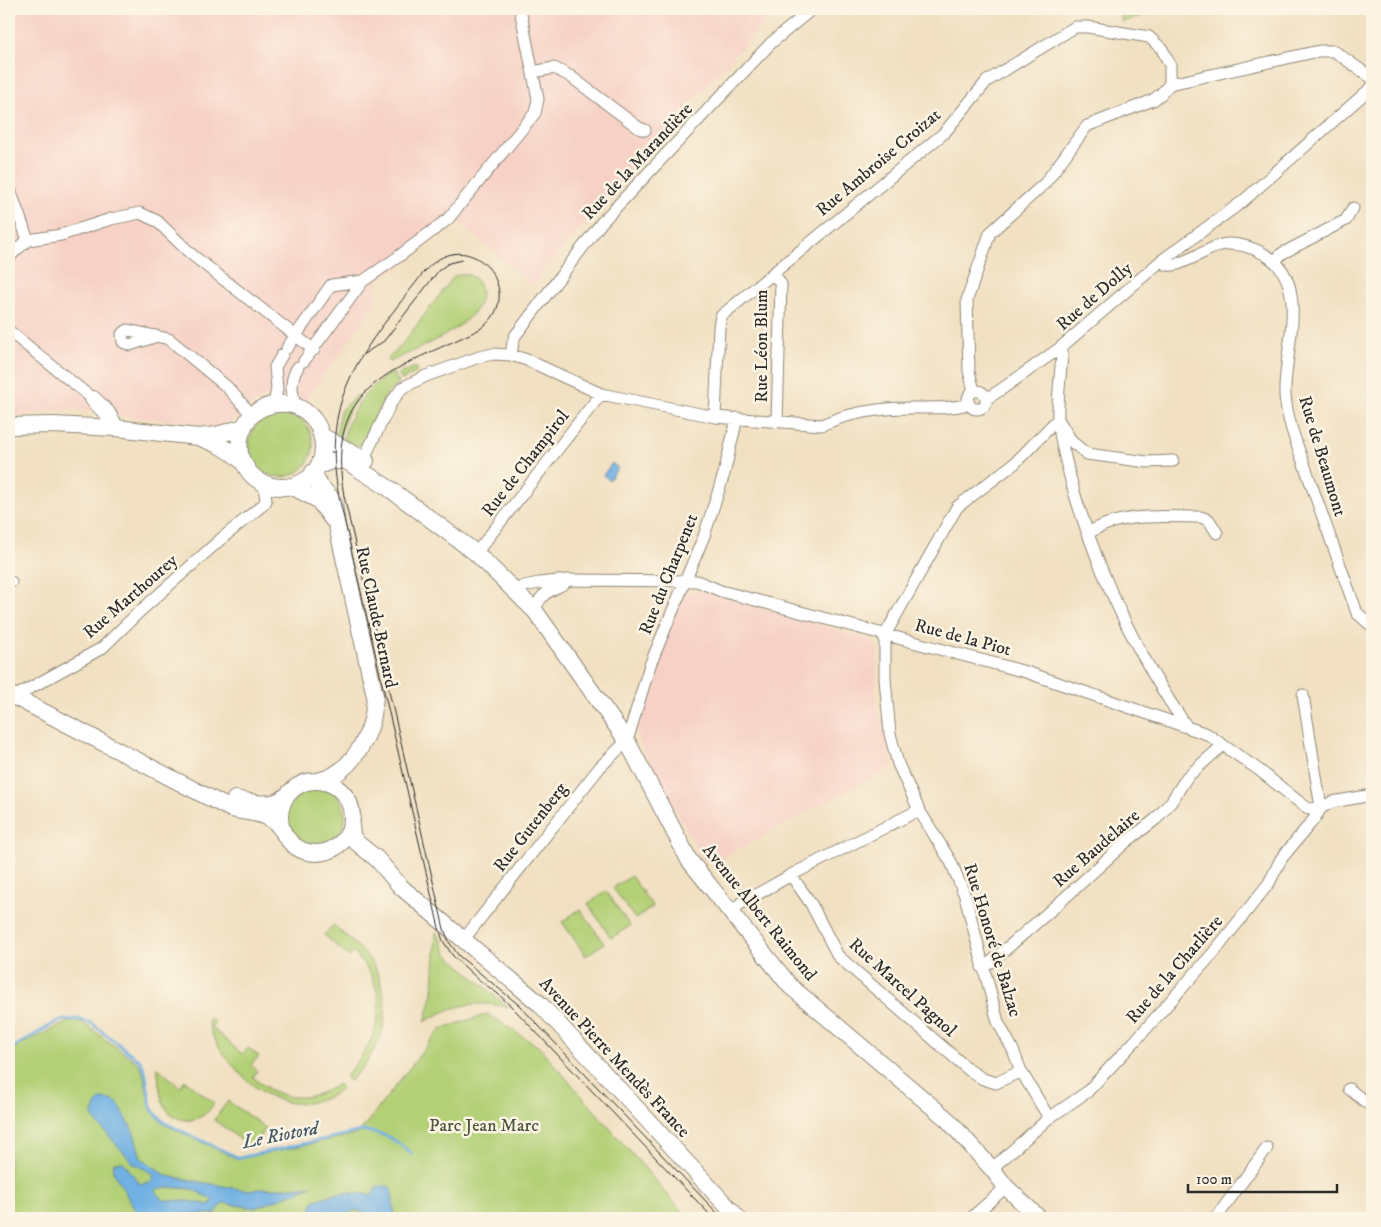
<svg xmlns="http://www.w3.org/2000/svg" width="1381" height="1227" font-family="'IM FELL DW Pica',serif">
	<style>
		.built { fill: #f7d1c6 }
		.green { fill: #b3d077; stroke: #6f7e51 }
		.water { fill: #6fb0e3; stroke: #4d6e87; fill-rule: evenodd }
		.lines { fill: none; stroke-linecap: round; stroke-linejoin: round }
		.stream { stroke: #6fb0e3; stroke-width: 3 }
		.street-casing { stroke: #8e8676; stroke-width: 13 }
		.secondary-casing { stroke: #8e8676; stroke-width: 18 }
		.street { stroke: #fff; stroke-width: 11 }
		.secondary { stroke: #fff; stroke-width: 16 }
		.tram { stroke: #2b2b2b; stroke-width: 1 }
		.labels { text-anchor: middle; stroke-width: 5; stroke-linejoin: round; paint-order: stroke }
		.street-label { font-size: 18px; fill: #2b2b2b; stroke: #fcf5e5 }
		.park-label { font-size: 18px; fill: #4d543e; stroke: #fcf5e5 }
		.water-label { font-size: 19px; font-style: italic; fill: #435a6b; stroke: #fcf5e5 }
	</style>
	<rect width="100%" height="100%" fill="#fcf5e5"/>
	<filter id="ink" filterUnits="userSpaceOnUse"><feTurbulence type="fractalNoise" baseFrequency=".02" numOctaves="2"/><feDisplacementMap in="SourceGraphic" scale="10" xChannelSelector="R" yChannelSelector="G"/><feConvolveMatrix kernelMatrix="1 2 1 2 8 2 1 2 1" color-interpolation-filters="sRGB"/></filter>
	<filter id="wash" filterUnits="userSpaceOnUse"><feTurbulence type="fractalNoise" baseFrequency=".0096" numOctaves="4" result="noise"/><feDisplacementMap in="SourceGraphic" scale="20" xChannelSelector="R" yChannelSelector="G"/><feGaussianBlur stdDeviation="1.12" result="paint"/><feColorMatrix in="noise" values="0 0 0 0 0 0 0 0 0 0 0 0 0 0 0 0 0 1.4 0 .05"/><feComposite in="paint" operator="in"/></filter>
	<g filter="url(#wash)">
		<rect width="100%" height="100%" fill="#f1e0c1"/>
		<path class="built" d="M 9,9 L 777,9 L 658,139 L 547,266 L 533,286 L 456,220 L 409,260 L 378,280 L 375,304 L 305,401 L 285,395 L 257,399 L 245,411 L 225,425 L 210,427 L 197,423 L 127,417 L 71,409 L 9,418 Z
			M 698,589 L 860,636 L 877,646 L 878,649 L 875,699 L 893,767 L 708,865 L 702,858 L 644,751 L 638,738 L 637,726 L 656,663 L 682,596 Z"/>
		<path class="green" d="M 1118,9 L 1165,9 L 1122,22 Z
			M 461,274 C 469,274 474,276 478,283 C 498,320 413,350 390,362 L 388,359 L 404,342 L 454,276 Z
			M 416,367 L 417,372 L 402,380 L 398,374 Z
			M 392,372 L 399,382 L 386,395 L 362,444 L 356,446 L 343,439 C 350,410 367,388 392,372 Z
			M 357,395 L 358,396 L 349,410 L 339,437 L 336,435 L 340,411 Z
			M249 445a32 32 0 1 1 64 0a32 32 0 1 1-64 0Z
			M285 816a30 30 0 1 1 60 0a30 30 0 1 1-60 0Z
			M 631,876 L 653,907 L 635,919 L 613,888 Z
			M 606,891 L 630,926 L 611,938 L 588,904 Z
			M 580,909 L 604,943 L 586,956 L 562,922 Z
			M 333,925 C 346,937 362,948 372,963 C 377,970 380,979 382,988 C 393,1025 375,1055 350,1081 L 345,1077 C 381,1037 395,994 353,952 L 349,957 L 324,935 Z
			M 436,932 L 438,933 L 447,954 L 509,1008 C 479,999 451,1005 425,1022 L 433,993 Z
			M 488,1014 L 539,1047 L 688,1218 L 9,1218 L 9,1052 L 11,1049 L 68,1022 L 82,1022 L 138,1063 L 143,1072 L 151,1110 L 164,1124 L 238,1159 L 358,1134 L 440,1029 Z
			M 211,1018 L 215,1022 L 211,1027 L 242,1054 L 248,1048 L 259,1056 L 251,1065 L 257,1071 L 253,1077 C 280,1101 307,1104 338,1084 L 342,1089 C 296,1121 256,1096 226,1057 C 218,1046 209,1033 208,1019 Z
			M 157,1067 L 180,1087 L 185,1080 L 214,1103 C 203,1124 176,1127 164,1105 C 159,1094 159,1079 157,1067 Z
			M 228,1101 L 266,1128 L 252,1148 L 214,1120 Z"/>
		<path class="water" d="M 612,463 L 618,468 L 609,480 L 603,475 Z
			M 101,1099 L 111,1100 L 118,1103 L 134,1133 L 141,1158 L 167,1176 L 245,1190 L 312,1186 L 255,1208 L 223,1203 L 215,1214 L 138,1215 L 113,1171 L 114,1162 L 123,1162 L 140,1184 L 151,1182 L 154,1174 L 133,1163 L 92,1117 L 97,1103 ZM 168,1187 L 192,1189 L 213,1200 L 210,1205 L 188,1201 L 162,1200 L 155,1189 Z
			M 383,1186 L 390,1187 L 392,1192 L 395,1218 L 369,1218 C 365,1213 357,1208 351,1212 C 348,1214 347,1216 345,1218 L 313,1218 C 310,1213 311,1207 314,1201 C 336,1191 348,1192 372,1195 L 376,1188 Z"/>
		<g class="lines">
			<path class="stream" d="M 9,1050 L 58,1021 L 77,1019 L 91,1023 L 140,1061 L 145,1071 L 151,1106 L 154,1112 L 165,1123 L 239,1158 L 361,1131 C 385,1132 394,1139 412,1154"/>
		</g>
	</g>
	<g filter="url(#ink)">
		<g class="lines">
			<defs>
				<path id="street" d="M 533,72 L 554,68 L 570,76 L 639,128 L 645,130
					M 1170,84 L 1319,51 L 1334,51 L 1372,78
					M 9,187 L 28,240
					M 9,258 L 15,251 L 28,240 L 61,235 L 111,219 L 140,213 L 157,221 L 191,254 L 314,350
					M 1161,261 C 1164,262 1165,265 1168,265 C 1179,268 1208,248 1221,245 C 1235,242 1252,247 1264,254 C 1313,281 1283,352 1285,395 C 1287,423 1300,452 1309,478 C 1325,523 1341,568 1357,613 L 1372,626
					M 1275,262 L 1281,254 L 1346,220 L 1353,208
					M 773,273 L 781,284 L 777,421
					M 363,281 L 398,257 L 448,219 L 535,113 L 538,99 L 520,9
					M 9,331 L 93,399
					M 157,336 L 130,345 L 123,342 L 122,334 L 128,330 L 169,339 L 227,387 L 252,415
					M 287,348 L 331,285 L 363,281 L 304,361
					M 1060,348 L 1062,352 C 1061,374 1057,398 1058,420 C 1061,446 1068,470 1075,495 C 1100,576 1138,657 1187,727
					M 511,355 L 513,342 L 515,336 L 602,222 L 771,43 L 812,9
					M968 400a9 9 0 1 1 18 0a9 9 0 1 1-18 0Z
					M 986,399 L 999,391 L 1060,348 L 1161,261 L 1242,202 L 1372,87
					M 274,404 L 277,389 L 275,367 L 282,355
					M 295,406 C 292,391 289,381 298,367
					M 715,417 L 719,327 L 721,316 L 944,133 L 987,81 L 1075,27 L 1088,27 L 1149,37 L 1162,49 L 1170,65 L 1170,84 L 1161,94 L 1153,100 L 1087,126 L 1045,183 L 990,233 L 967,300 L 969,371 L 974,391
					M 358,463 L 367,452 L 391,403 L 402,388 L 426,376 L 479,357 L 493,354 L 511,355 L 527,360 L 601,394 L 715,417 L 822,425 C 841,416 865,411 887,409 C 914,406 942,411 969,404
					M 1087,534 C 1119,512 1163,517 1200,517 L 1209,520 L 1217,533
					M 476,553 L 601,394
					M 9,582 L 11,582
					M 516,591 L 524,586 L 539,583 L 568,580 L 697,581 L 721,591 L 1026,672 L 1207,734 L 1259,770 L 1308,809 L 1321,808
					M 535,611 C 540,592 550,592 565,583
					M 1303,695 L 1321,808
					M 14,697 L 102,648 L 137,614 L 221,539 L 264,504 L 266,501 L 264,484
					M 791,875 L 811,904 L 838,956 L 969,1070 L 983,1079 L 996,1083 L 1021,1071
					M 731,912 L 740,904 L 791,875 L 919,810
					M 464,939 L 600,767 L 627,741 L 650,665 L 704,536 L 724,474 L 737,418
					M 982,967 L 991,962 L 1058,904 L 1126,842 L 1156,819 L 1171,802 L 1187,777 L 1223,745
					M 1349,1089 L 1372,1107
					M 1049,1118 L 1021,1071 L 1013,1050 L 998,1022 L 965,896 L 951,862 L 919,810 L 898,764 L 890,734 L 885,679 L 885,635 L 957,507 L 1015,463 L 1058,419 L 1072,442 L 1087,454 L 1147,462 L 1173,461
					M 993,1170 L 997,1164 L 1049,1118 L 1087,1092 L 1135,1041 L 1215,951 L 1269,883 L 1281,859 L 1314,819 L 1321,808 L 1332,802 L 1367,796 L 1372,796
					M 971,1218 L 1006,1187
					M 1216,1218 L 1267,1148"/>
				<path id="secondary" d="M 93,399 L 107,413 L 116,428
					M 9,426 L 52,425 L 116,428 L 198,437 L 217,435 L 244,427
					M 322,436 L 366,461
					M 198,437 C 214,443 230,449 242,461 C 245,464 247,470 250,473 C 261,486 280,490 296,485 C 344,468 323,394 272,405 C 246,410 234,437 242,461
					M 318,466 L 331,461 L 346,461 L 390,489 L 476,553 L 535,611 L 627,741 L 689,860 L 790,986 L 948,1120 L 993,1170 L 1006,1187 L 1039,1218
					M 313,472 L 320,486 L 330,497 L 334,504 L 337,526 L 375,696 C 374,704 374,712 372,720 C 366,745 345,777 317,781
					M 291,486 L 318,500 L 333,520
					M 9,694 L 231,809 C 248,813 271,812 281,829
					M280 817a36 36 0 1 1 72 0a36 36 0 1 1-72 0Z
					M 235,799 C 252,802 272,809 286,796
					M 351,827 L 352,835 L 356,842 L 377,859 L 401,887 L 541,1005 L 738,1218"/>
			</defs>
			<use href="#street" class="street-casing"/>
			<use href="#secondary" class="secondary-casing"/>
			<use href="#street" class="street"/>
			<use href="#secondary" class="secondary"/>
			<path class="tram" d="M 364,354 L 384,341 L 439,270 L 449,263 L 462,260
				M 713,1218 L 514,1009 L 497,993 L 479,980 L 453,956 L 443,941 L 439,928 L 339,497 C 319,393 365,349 424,272 C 471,217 532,298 478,330 C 395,371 324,382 344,496 L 444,929 L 449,942 L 459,956 L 519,1005 L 722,1218"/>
		</g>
	</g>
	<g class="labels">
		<g class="street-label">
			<text transform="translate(637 161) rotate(-47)" y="6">Rue de la Marandière</text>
			<text transform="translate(878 162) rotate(-40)" y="6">Rue Ambroise Croizat</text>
			<text transform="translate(1094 296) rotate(-41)" y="6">Rue de Dolly</text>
			<text transform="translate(761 346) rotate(-90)" y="6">Rue Léon Blum</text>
			<text transform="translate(1323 456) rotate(73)" y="6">Rue de Beaumont</text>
			<text transform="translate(525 463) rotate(-52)" y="6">Rue de Champirol</text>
			<text transform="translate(668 574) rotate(-68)" y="6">Rue du Charpenet</text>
			<text transform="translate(130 596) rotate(-41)" y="6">Rue Marthourey</text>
			<text transform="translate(377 617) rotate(78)" y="6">Rue Claude Bernard</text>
			<text transform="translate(963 637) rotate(15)" y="6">Rue de la Piot</text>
			<text transform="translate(530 827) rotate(-52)" y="6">Rue Gutenberg</text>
			<text transform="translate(1096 848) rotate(-41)" y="6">Rue Baudelaire</text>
			<text transform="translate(760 912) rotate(51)" y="6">Avenue Albert Raimond</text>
			<text transform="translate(993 940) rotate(73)" y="6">Rue Honoré de Balzac</text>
			<text transform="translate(1174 969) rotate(-49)" y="6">Rue de la Charlière</text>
			<text transform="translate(903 987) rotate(42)" y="6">Rue Marcel Pagnol</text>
			<text transform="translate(615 1057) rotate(47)" y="6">Avenue Pierre Mendès France</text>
		</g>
		<g class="park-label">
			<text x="484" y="1131">Parc Jean Marc</text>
		</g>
		<g class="water-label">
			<text transform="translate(280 1134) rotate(-11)" y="7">Le Riotord</text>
		</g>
	</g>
	<rect width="1381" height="1227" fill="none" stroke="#fcf5e5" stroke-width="30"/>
	<path d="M1188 1184v8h149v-8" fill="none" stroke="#2b2b2b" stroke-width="2.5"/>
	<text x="1196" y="1184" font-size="15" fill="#2b2b2b" stroke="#fcf5e5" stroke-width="4" paint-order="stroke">100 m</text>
</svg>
